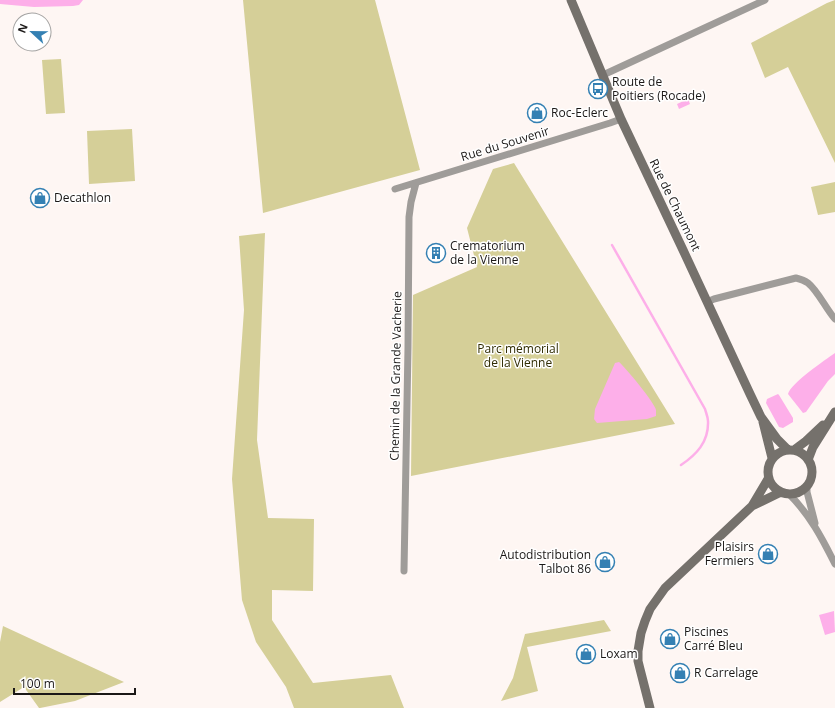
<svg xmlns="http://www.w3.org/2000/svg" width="835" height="708" font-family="'Open Sans',sans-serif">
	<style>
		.green { fill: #d5cf98 }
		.water { fill: #fdafe9 }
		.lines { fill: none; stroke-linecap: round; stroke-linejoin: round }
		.stream { stroke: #fdafe9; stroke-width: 2.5 }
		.street { stroke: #9f9c99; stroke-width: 7 }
		.secondary { stroke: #75716c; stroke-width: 9 }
		.labels { text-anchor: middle; stroke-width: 3; stroke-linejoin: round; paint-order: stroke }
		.poi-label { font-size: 12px; fill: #1b1817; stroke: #fff; text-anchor: start }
		.street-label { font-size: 12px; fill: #1b1817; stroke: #fff }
		.park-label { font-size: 12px; fill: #312d03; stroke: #fff }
	</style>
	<rect width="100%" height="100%" fill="#fef6f3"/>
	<path class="green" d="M 243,0 L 375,0 L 420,170 L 263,213 Z
		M 835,0 L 835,163 L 788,67 L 765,78 L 751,43 L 827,3 Z
		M 61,59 L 65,113 L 46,114 L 42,60 Z
		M 132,129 L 135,181 L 89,184 L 87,131 Z
		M 514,163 L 675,424 L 411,476 L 413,295 L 477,267 L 467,228 L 493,169 Z
		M 835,182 L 835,212 L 818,215 L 811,187 Z
		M 265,233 L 257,440 L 268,518 L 314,519 L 313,591 L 272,590 L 272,620 L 313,683 L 391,675 L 404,708 L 294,708 L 286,687 L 256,642 L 242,600 L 232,479 L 244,310 L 239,236 Z
		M 604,620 L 611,631 L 527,647 L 538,691 L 501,701 L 513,678 L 525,634 Z
		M 3,626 L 124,682 L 75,701 L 40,708 L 39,708 L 24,687 L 0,702 L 0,642 Z"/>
	<path class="water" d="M 0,0 L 83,0 L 79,5 L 73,6 L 34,7 L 0,4 Z
		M 688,99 L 690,104 L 679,109 L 677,104 Z
		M 835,353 L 835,374 L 828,381 L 806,412 L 803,413 L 788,394 C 791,383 825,360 835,353 Z
		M 619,362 C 625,367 655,403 656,410 C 656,412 656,414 656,416 L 647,419 L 597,423 L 594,419 L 595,409 L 615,363 Z
		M 778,394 L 779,395 L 793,418 L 793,422 L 783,428 L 779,427 L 766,403 L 767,399 Z
		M 834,611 L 835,632 L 825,635 L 819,615 Z"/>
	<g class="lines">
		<path class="stream" d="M 612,245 L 705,409 C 706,413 708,417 708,421 C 709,442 696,455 681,465"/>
		<path class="street" d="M 603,75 L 765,0
			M 395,189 L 610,123 L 621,119
			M 707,302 L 714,299 L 796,278 C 800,279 804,280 808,283 C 818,291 826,309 835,319
			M 807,486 L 807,492 L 815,523
			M 789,494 C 810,515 822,538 835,564
			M 404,571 L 408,347 L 409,217 L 411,202 L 416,183"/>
		<path class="secondary" d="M 571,0 L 621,119 L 683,250 L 750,394 L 761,417 L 777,439 L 788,450
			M 763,422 L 772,458
			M768 472a22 22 0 1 1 44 0a22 22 0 1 1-44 0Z
			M 794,450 L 806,441 L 823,425
			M 808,460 L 813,447 L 835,412
			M 752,506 L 781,492
			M 650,708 L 640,669 L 638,661 L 638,651 L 641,633 L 645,621 L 650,609 L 665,588 L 752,506 L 768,479"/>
	</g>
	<defs>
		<symbol id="bus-ring" viewBox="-11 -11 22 22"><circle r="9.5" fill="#fff" stroke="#3480b3" stroke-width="1.5"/><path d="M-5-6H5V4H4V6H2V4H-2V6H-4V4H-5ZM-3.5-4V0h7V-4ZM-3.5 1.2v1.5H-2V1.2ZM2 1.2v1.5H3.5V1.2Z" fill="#3480b3"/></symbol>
		<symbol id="shop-ring" viewBox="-11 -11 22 22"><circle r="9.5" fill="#fff" stroke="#3480b3" stroke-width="1.5"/><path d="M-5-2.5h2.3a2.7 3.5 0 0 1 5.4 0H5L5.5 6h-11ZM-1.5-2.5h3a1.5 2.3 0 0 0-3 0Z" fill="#3480b3"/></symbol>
		<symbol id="building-ring" viewBox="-11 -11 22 22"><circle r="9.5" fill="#fff" stroke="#3480b3" stroke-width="1.5"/><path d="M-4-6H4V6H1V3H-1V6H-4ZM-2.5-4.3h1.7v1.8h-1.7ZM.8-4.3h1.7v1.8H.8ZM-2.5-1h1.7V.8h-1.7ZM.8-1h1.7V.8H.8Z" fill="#3480b3"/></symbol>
	</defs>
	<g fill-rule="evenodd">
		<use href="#bus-ring" x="587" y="78" width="22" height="22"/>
		<use href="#shop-ring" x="526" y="102" width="22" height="22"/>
		<use href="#shop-ring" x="29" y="187" width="22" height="22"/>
		<use href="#building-ring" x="425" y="242" width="22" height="22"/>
		<use href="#shop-ring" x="757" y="543" width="22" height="22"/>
		<use href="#shop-ring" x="594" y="551" width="22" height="22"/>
		<use href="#shop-ring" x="659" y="628" width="22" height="22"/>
		<use href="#shop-ring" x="575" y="643" width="22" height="22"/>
		<use href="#shop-ring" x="669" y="662" width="22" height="22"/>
	</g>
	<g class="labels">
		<g class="poi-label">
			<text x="612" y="86">Route de<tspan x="612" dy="14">Poitiers (Rocade)</tspan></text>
			<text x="551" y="117">Roc-Eclerc</text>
			<text x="54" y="202">Decathlon</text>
			<text x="450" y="250">Crematorium<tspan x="450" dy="14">de la Vienne</tspan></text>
			<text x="754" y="551" text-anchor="end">Plaisirs<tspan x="754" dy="14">Fermiers</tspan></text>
			<text x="591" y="559" text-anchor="end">Autodistribution<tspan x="591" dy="14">Talbot 86</tspan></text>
			<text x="684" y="636">Piscines<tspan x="684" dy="14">Carré Bleu</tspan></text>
			<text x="600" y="658">Loxam</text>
			<text x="694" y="677">R Carrelage</text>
		</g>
		<g class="street-label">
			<text transform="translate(505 144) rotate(-17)" y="4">Rue du Souvenir</text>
			<text transform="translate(675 205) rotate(64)" y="4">Rue de Chaumont</text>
			<text transform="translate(396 376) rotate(-89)" y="4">Chemin de la Grande Vacherie</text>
		</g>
		<g class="park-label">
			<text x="518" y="353">Parc mémorial<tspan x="518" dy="14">de la Vienne</tspan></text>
		</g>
	</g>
	<g transform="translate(32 32) rotate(292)"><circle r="19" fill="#ffffff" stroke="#a4a3a2"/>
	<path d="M0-3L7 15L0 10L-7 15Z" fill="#3480b3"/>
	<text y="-6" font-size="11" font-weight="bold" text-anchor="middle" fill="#1b1817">N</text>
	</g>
	<path d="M14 688v6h121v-6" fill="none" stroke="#1b1817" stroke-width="2"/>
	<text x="20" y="688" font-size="12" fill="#1b1817" stroke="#ffffff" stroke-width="3" paint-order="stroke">100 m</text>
</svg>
